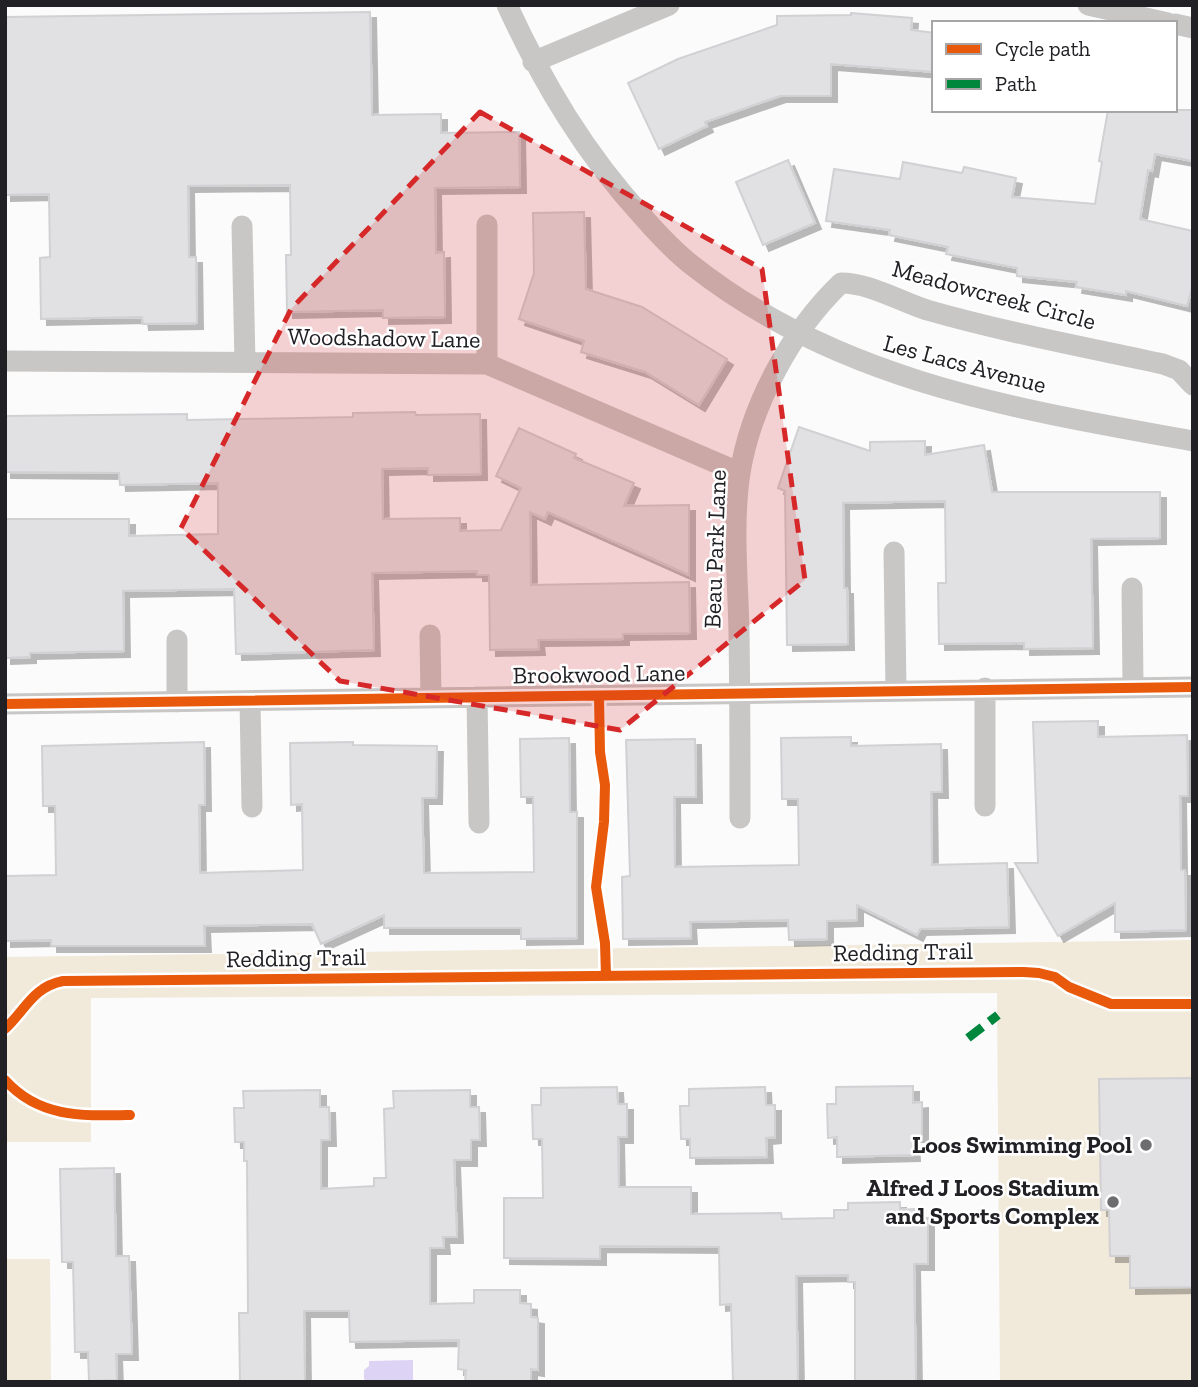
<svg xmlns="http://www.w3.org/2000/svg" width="1198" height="1387" font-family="'Zilla Slab',serif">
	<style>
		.green { fill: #f1e9d9 }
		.water { fill: #dcd3f5 }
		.building { fill: #e1e1e4; stroke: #d1d0d3; stroke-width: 2; filter: url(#shadow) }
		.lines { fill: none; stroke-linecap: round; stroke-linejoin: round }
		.street { stroke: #c8c7c6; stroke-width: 21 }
		.quiet { stroke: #00873e; stroke-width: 9; stroke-dasharray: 18 9; stroke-linecap: butt }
		.cycleway-casing { stroke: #fff; stroke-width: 15 }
		.cycleway { stroke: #e8590c; stroke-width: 10 }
		.marked { fill: #d62828; fill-opacity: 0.2; stroke: #d62828; stroke-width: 5; stroke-dasharray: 14 9; stroke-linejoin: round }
		.poi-dot { fill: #6d6d70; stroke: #fff; stroke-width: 2.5 }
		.labels { text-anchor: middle; stroke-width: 5; stroke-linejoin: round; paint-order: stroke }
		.street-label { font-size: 24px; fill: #212024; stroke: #fff }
		.poi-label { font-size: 24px; font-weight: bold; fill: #212024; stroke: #fff; text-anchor: end }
	</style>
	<defs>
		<filter id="shadow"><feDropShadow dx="6" dy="6" stdDeviation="0" flood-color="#0004"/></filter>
	</defs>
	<rect width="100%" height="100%" fill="#fbfbfc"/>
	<path class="green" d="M 1193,940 L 1193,1382 L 1000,1382 L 997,993 L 91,998 L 91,1142 L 5,1142 L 5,957 Z
		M 5,1259 L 50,1259 L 51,1382 L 5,1382 Z"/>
	<path class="water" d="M 413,1360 L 413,1382 L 368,1382 L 364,1379 L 364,1370 L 369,1366 L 369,1361 Z"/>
	<path class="building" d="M 370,12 L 372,115 L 441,114 L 441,133 L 519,132 L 520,187 L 435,188 L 436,253 L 444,252 L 445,317 L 383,318 L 383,310 L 287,312 L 286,255 L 291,255 L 290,185 L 188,186 L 189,257 L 196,257 L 197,323 L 143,324 L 142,317 L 41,319 L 40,258 L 50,257 L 49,194 L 5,195 L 5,17 Z
		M 851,13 L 912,18 L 911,30 L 934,33 L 934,72 L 831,64 L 831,96 L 780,96 L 705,122 L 707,126 L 659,149 L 628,83 L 678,59 L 777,25 L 777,16 L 851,15 Z
		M 1108,110 L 1193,110 L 1193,161 L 1155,154 L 1152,171 L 1148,170 L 1140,219 L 1193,231 L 1193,284 L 1187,306 L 1126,291 L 1126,295 L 1076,287 L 1077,282 L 1017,276 L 1017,268 L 946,254 L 948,247 L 889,235 L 890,230 L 826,221 L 834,169 L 900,179 L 903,162 L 962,173 L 964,167 L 1016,178 L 1012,197 L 1095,204 L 1102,162 L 1099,161 Z
		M 788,160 L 815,223 L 763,245 L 736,182 Z
		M 584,212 L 586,289 L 642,307 L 727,359 L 699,405 L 645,372 L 581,352 L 584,341 L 519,319 L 534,273 L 533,213 Z
		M 415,412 L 416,415 L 480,414 L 481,474 L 428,475 L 428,468 L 382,469 L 383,519 L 460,518 L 460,531 L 501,530 L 521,488 L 496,476 L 519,428 L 576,454 L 574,458 L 634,483 L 624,506 L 689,505 L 689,575 L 548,512 L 545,519 L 530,512 L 531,585 L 689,582 L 690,633 L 623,634 L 623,639 L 538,640 L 539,649 L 490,650 L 489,575 L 477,575 L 477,571 L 372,573 L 374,650 L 236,654 L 234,589 L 123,591 L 124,651 L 30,653 L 30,657 L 5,658 L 5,519 L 129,519 L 129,536 L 218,534 L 218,483 L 120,485 L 119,473 L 5,472 L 5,416 L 187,414 L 187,420 L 353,417 L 353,413 Z
		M 799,427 L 870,451 L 870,442 L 925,441 L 925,455 L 984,445 L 992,492 L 1160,492 L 1160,538 L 1091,539 L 1093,648 L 1024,649 L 1024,643 L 939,644 L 938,583 L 946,583 L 945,501 L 843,503 L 844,588 L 847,588 L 848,644 L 787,645 L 785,491 L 778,488 Z
		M 1098,721 L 1098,737 L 1187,735 L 1188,796 L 1180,796 L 1181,870 L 1185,870 L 1186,930 L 1115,932 L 1115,903 L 1058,936 L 1015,863 L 1038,863 L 1033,722 Z
		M 851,737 L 851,746 L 941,744 L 942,792 L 931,792 L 932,865 L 1007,863 L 1009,927 L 920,929 L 917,935 L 857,905 L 857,920 L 827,921 L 827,939 L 789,940 L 788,920 L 690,922 L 691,938 L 623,939 L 622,877 L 630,876 L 626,740 L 695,739 L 696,797 L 674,797 L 675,867 L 799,865 L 798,799 L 782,799 L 781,738 Z
		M 569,738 L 570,812 L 577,812 L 577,938 L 521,939 L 521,928 L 384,928 L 384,915 L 321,944 L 312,924 L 204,926 L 205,946 L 51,946 L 51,940 L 5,941 L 5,876 L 56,875 L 55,806 L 43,806 L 42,746 L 204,742 L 205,805 L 199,805 L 200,873 L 303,870 L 302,804 L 291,805 L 290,743 L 353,742 L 353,745 L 437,746 L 436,798 L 422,798 L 424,873 L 534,872 L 533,797 L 521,797 L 520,739 Z
		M 1193,1078 L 1193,1287 L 1130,1288 L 1130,1256 L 1110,1256 L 1109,1210 L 1101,1210 L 1099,1079 Z
		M 913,1086 L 913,1103 L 922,1102 L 922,1136 L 913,1136 L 914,1155 L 837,1157 L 837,1137 L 828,1138 L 827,1104 L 836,1104 L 836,1087 Z
		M 617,1087 L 618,1104 L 627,1104 L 627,1137 L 618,1137 L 619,1187 L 691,1187 L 691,1214 L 781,1213 L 782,1219 L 834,1218 L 834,1210 L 848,1210 L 848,1203 L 900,1202 L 900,1210 L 914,1209 L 914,1218 L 928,1218 L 928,1264 L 914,1264 L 916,1382 L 855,1382 L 855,1282 L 848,1282 L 848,1275 L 796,1276 L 798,1382 L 733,1382 L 731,1304 L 720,1305 L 719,1247 L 600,1246 L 600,1259 L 504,1258 L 504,1198 L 543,1198 L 542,1139 L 533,1139 L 532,1105 L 541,1105 L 541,1088 Z
		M 765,1087 L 766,1105 L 775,1105 L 775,1137 L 766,1138 L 767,1157 L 690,1158 L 690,1139 L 681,1139 L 680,1106 L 689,1106 L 689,1089 Z
		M 320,1090 L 320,1107 L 329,1107 L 330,1140 L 321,1140 L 321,1189 L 374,1186 L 374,1178 L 386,1178 L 384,1109 L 394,1108 L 393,1091 L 470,1090 L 470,1107 L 479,1107 L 480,1140 L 471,1140 L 471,1160 L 454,1160 L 457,1237 L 443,1237 L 444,1248 L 430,1248 L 430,1304 L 474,1303 L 474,1290 L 520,1290 L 520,1303 L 531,1304 L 531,1317 L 538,1318 L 538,1370 L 531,1369 L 531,1382 L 465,1382 L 466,1370 L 458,1369 L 459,1340 L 350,1342 L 349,1311 L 304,1311 L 305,1382 L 240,1382 L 239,1313 L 248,1313 L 247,1161 L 244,1161 L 244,1142 L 235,1142 L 234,1108 L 244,1108 L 243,1091 Z
		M 114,1168 L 116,1256 L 129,1256 L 132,1354 L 116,1354 L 117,1380 L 89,1381 L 88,1352 L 75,1352 L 73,1262 L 62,1262 L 60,1169 Z"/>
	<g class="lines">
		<path class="street" d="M 507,5 C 543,83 585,154 644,218 C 659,235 675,252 693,266 C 839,381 1016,409 1193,441
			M 1088,5 L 1168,23
			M 1175,24 L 1193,28
			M 533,62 L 669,5
			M 487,225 L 487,364
			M 242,226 L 245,362
			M 5,361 L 487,364 L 740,473
			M 894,552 L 896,690
			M 1132,588 L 1133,687
			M 430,635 L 431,698
			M 985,688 L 985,806
			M 477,697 L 479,823
			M 250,701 L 252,807
			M 177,702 L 177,640
			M 5,704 L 1193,687
			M 740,818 C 740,756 740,694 739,632 C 738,580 732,525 740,473 C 751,405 791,331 841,283 C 870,283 899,301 927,310 C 1004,332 1084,347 1163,364 L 1179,370 L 1193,385"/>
		<path class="quiet" d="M 968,1038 L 998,1015"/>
		<defs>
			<path id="cycleway" d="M 599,696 L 600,752 L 605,785 L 604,822 L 596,887 L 605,943 L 606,976
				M 5,704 L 1193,687
				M 5,1029 C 26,1009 33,987 63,981 L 1024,972 L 1039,973 L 1055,977 L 1069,987 L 1111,1004 L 1193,1004
				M 5,1080 C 39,1118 83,1116 130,1115"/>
		</defs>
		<use href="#cycleway" class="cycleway-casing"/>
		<use href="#cycleway" class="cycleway"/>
	</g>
	<path class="marked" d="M 480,112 L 762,269 L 805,580 L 620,730 L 340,681 L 181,528 L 291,309 Z"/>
	<g class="poi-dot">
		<circle cx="1146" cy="1145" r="7"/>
		<circle cx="1113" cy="1202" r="7"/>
	</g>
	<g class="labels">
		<g class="street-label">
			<text transform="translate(994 295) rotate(15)" y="8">Meadowcreek Circle</text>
			<text transform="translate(384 338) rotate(1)" y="8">Woodshadow Lane</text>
			<text transform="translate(965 364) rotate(15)" y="8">Les Lacs Avenue</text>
			<text transform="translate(715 549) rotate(-88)" y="8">Beau Park Lane</text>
			<text transform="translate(599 674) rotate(-1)" y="8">Brookwood Lane</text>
			<text transform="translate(903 952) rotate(-1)" y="8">Redding Trail</text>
			<text transform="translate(296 958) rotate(-1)" y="8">Redding Trail</text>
		</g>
		<g class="poi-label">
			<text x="1132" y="1153">Loos Swimming Pool</text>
			<text x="1099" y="1196">Alfred J Loos Stadium<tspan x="1099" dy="28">and Sports Complex</tspan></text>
		</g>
	</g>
	<rect width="1198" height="1387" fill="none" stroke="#212024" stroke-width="14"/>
	<rect x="932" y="21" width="245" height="91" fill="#ffffff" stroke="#a6a6a7" stroke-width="2"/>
	<rect x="946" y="44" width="35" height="10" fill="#e8590c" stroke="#a6a6a7" stroke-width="2"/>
	<text x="995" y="56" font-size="21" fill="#212024">Cycle path</text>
	<rect x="946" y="79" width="35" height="10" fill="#00873e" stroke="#a6a6a7" stroke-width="2"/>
	<text x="995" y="91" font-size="21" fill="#212024">Path</text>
</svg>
